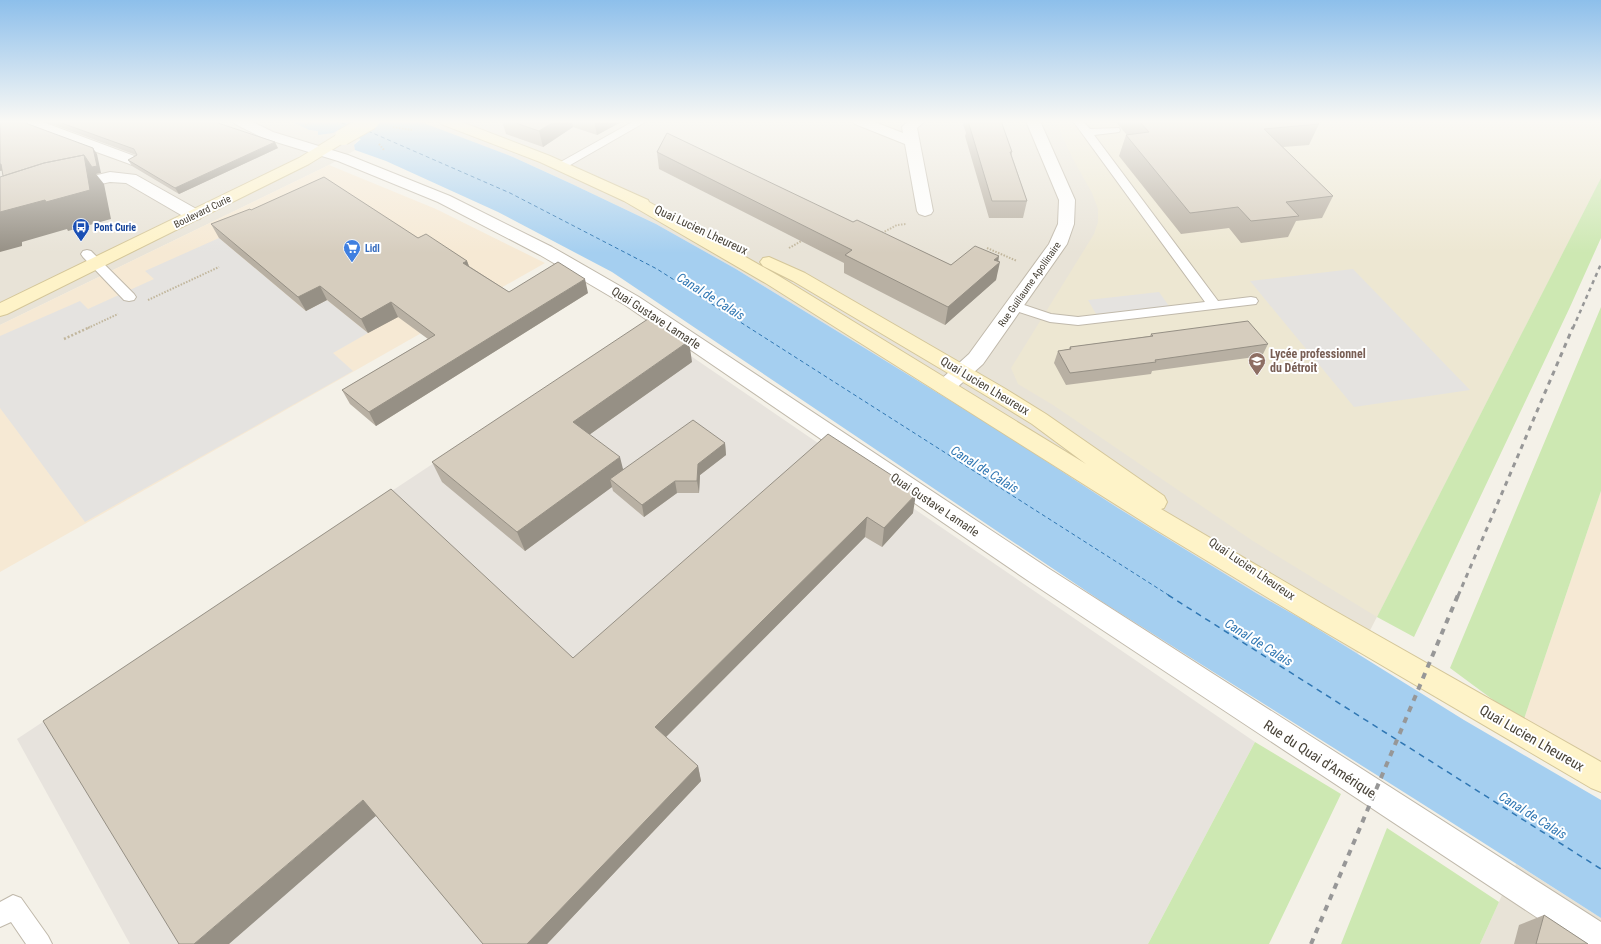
<svg xmlns="http://www.w3.org/2000/svg" width="1601" height="944" font-family="'Roboto Condensed',sans-serif">
	<style>
		.residential { fill: #e8e3d7 }
		.commercial { fill: #f6e9d4 }
		.industrial { fill: #e7e3dd }
		.education { fill: #ede7d2 }
		.green { fill: #cde8b2 }
		.parking { fill: #e5e3e0 }
		.water { fill: #a5cff0 }
		.lines { fill: none; stroke-linecap: round; stroke-linejoin: round }
		.ferry-far1 { stroke: #3077b3; stroke-width: 1; stroke-dasharray: 4 3; stroke-linecap: butt }
		.ferry { stroke: #3077b3; stroke-width: 1.5; stroke-dasharray: 6 5; stroke-linecap: butt }
		.lane-casing { stroke: #c0b9ab; stroke-width: 2 }
		.street-casing { stroke: #c0b9ab; stroke-width: 2 }
		.secondary-casing { stroke: #d4c699; stroke-width: 2 }
		.path-far1 { stroke: #c1b69c; stroke-width: 2; stroke-dasharray: 1.5 1.5; stroke-linecap: butt }
		.path { stroke: #c1b69c; stroke-width: 2.5; stroke-dasharray: 2 2; stroke-linecap: butt }
		.lane { fill: #fff; fill-rule: evenodd }
		.street { fill: #fff; fill-rule: evenodd }
		.secondary { fill: #fef3c8; fill-rule: evenodd }
		.rail-far2 { stroke: #979797; stroke-width: 2.5; stroke-dasharray: 4 4; stroke-linecap: butt }
		.rail-far1 { stroke: #979797; stroke-width: 3; stroke-dasharray: 5 5; stroke-linecap: butt }
		.rail { stroke: #979797; stroke-width: 4; stroke-dasharray: 6 6; stroke-linecap: butt }
		.secondary-bridge-casing { stroke: #d4c699; stroke-width: 18; stroke-linecap: butt }
		.secondary-bridge { stroke: #fef3c8; stroke-width: 16 }
		.wall { fill: #b8b0a3 }
		.shaded-wall { fill: #969085 }
		.building { fill: #d6cdbe; stroke: #969085 }
		.labels { text-anchor: middle; stroke-width: 4; stroke-linejoin: round; paint-order: stroke }
		.far-street-label { font-size: 10px; fill: #484237; stroke: #fff }
		.far-transit-label { font-size: 10px; font-weight: bold; fill: #164399; stroke: #fff; text-anchor: start }
		.far-shop-label { font-size: 10px; font-weight: bold; fill: #366cbe; stroke: #fff; text-anchor: start }
		.street-label { font-size: 12px; fill: #484237; stroke: #fff }
		.education-label { font-size: 12px; font-weight: bold; fill: #785e54; stroke: #fff; text-anchor: start }
		.water-label { font-size: 13px; font-style: italic; fill: #3077b3; stroke: #fff }
		.near-street-label { font-size: 14px; fill: #484237; stroke: #fff }
	</style>
	<rect width="100%" height="100%" fill="#f4f1e8"/>
	<path class="residential" d="M 0,121 L 393,121 L 357,141 L 354,145 L 355,150 L 329,165 L 0,325 Z
		M 417,121 L 1601,121 L 1601,178 L 1358,654 L 1305,621 L 1256,593 L 1118,508 L 1003,433 L 736,269 L 656,224 L 572,184 L 513,157 Z
		M 1516,864 L 1601,918 L 1601,944 L 1480,944 Z"/>
	<path class="commercial" d="M 329,165 L 436,209 L 545,263 L 0,572 L 0,325 Z
		M 1601,491 L 1601,767 L 1523,722 Z"/>
	<path class="industrial" d="M 644,324 L 1255,742 L 1148,944 L 130,944 L 17,739 Z"/>
	<path class="education" d="M 1055,121 L 1601,121 L 1601,178 L 1377,617 L 1253,541 L 1053,405 L 1018,384 L 1011,368 L 1094,234 L 1098,222 L 1098,209 L 1092,193 L 1073,159 Z"/>
	<path class="green" d="M 1601,178 L 1601,238 L 1570,307 L 1414,637 L 1377,617 Z
		M 1601,307 L 1601,491 L 1523,722 L 1450,668 Z
		M 1255,742 L 1341,794 L 1269,944 L 1148,944 Z
		M 1387,828 L 1499,902 L 1480,944 L 1341,944 Z"/>
	<path class="parking" d="M 219,238 L 306,311 L 327,300 L 368,333 L 333,353 L 353,371 L 85,522 L 0,408 L 0,336 L 80,301 L 88,309 L 154,279 L 145,271 Z
		M 1353,269 L 1470,390 L 1354,407 L 1250,281 Z
		M 1159,292 L 1169,306 L 1096,314 L 1088,300 Z"/>
	<path class="water" d="M 282,121 L 386,121 L 391,122 L 393,121 L 417,121 L 429,125 L 513,157 L 572,184 L 656,224 L 736,269 L 1003,433 L 1118,508 L 1256,593 L 1305,621 L 1464,720 L 1601,800 L 1601,918 L 1421,803 L 1104,603 L 612,272 L 498,212 L 386,161 L 355,150 L 354,145 L 361,139 L 338,130 L 333,133 L 318,135 L 318,131 L 309,130 L 291,121 Z"/>
	<g class="lines">
		<path class="ferry-far1" d="M 335,121 L 348,125
			M 368,131 L 510,193 L 657,269 L 1170,596"/>
		<path class="ferry" d="M 1168,595 L 1601,869"/>
		<defs>
			<path id="lane" d="M 634,121 L 647,121 L 565,168 L 557,168 L 555,166 L 557,164 Z
				M 1073,121 L 1083,121 L 1090,129 L 1119,128 L 1120,130 L 1119,132 L 1094,135 L 1218,301 L 1251,297 L 1256,298 L 1258,301 L 1256,304 L 1078,325 L 1050,322 L 1010,309 L 1008,306 L 1010,303 L 1015,302 L 1051,314 L 1078,317 L 1205,302 Z
				M 87,250 L 91,251 L 134,294 L 136,297 L 134,300 L 129,301 L 124,300 L 83,257 L 81,254 L 83,251 Z
				M 13,895 L 21,898 L 48,936 L 52,944 L 26,944 L 11,922 L 0,927 L 0,902 Z"/>
			<path id="street" d="M 24,121 L 40,121 L 137,157 L 140,160 L 137,163 L 132,165 L 127,163 L 33,129 Z
				M 233,121 L 251,121 L 273,132 L 348,155 L 450,196 L 552,247 L 639,297 L 1048,568 L 1601,922 L 1601,944 L 1577,944 L 1030,582 L 625,305 L 540,255 L 438,202 L 338,161 L 263,138 L 235,124 Z
				M 853,121 L 872,121 L 903,133 L 902,127 L 908,121 L 925,121 L 917,128 L 933,211 L 931,214 L 925,216 L 919,214 L 917,211 L 905,144 L 855,124 Z
				M 1026,121 L 1040,121 L 1075,200 L 1074,224 L 1067,244 L 983,364 L 952,392 L 945,394 L 938,392 L 935,387 L 938,382 L 969,354 L 1049,244 L 1058,224 L 1059,200 Z
				M 110,172 L 136,175 L 200,211 L 202,215 L 200,219 L 194,220 L 188,219 L 126,183 L 110,182 L 70,191 L 64,189 L 62,186 L 64,183 Z"/>
			<path id="secondary" d="M 439,121 L 459,121 L 550,156 L 648,200 L 649,202 L 779,276 L 1086,464 L 1032,424 L 990,398 L 793,281 L 763,266 L 760,262 L 763,258 L 769,257 L 805,273 L 1004,388 L 1046,414 L 1164,496 L 1167,502 L 1164,508 L 1161,509 L 1326,606 L 1601,762 L 1601,792 L 1591,788 L 1308,622 L 1153,528 L 767,284 L 624,201 L 540,162 L 441,124 Z
				M 343,133 L 348,134 L 350,137 L 348,140 L 309,164 L 7,314 L 0,316 L 0,303 L 299,158 L 338,134 Z"/>
		</defs>
		<use href="#lane" class="lane-casing"/>
		<use href="#street" class="street-casing"/>
		<use href="#secondary" class="secondary-casing"/>
		<path class="path-far1" d="M 305,125 L 312,121
			M 393,127 L 412,130
			M 379,144 L 384,150
			M 882,233 L 897,225 L 906,224
			M 789,248 L 803,240
			M 987,248 L 1017,261
			M 148,300 L 219,267
			M 88,328 L 118,314"/>
		<path class="path" d="M 64,339 L 90,327"/>
		<use href="#lane" class="lane"/>
		<use href="#street" class="street"/>
		<use href="#secondary" class="secondary"/>
		<path class="rail-far2" d="M 1573,328 L 1601,264"/>
		<path class="rail-far1" d="M 1458,596 L 1573,327"/>
		<path class="rail" d="M 1311,944 L 1458,595"/>
		<defs>
			<path id="secondary-bridge" d="M 343,137 L 371,121"/>
		</defs>
		<use href="#secondary-bridge" class="secondary-bridge-casing"/>
		<use href="#secondary-bridge" class="secondary-bridge"/>
	</g>
	<path class="wall" d="M 44,121 L 212,121 L 278,148 L 179,194 L 132,166 L 128,160 L 136,155 Z
		M 502,121 L 623,121 L 597,135 L 573,127 L 543,147 L 506,134 Z
		M 962,121 L 1001,121 L 1012,152 L 1012,156 L 1027,201 L 1023,218 L 989,218 L 965,136 L 966,133 Z
		M 1115,121 L 1316,121 L 1319,124 L 1309,145 L 1283,147 L 1333,196 L 1322,218 L 1296,221 L 1288,237 L 1241,243 L 1229,228 L 1181,234 L 1119,156 L 1126,135 L 1127,135 Z
		M 657,152 L 853,222 L 951,265 L 998,262 L 996,280 L 945,325 L 844,273 L 844,263 L 659,169 Z
		M 251,210 L 418,238 L 467,261 L 469,266 L 509,292 L 588,293 L 376,426 L 350,404 L 342,390 L 428,339 L 398,317 L 368,333 L 327,300 L 306,311 L 219,238 L 211,224 Z
		M 1151,334 L 1268,344 L 1262,356 L 1152,371 L 1151,374 L 1066,385 L 1054,363 L 1058,351 L 1069,349 L 1070,347 L 1150,336 Z
		M 692,362 L 589,435 L 623,469 L 725,443 L 726,455 L 700,475 L 699,493 L 677,493 L 644,517 L 613,491 L 612,487 L 525,551 L 442,482 L 432,462 Z
		M 902,482 L 902,484 L 913,513 L 882,547 L 865,537 L 666,737 L 698,766 L 701,781 L 547,944 L 483,944 L 376,816 L 179,944 L 573,658 Z
		M 1544,915 L 1588,944 L 1514,944 L 1519,925 Z"/>
	<path class="shaded-wall" d="M 555,121 L 572,121 L 573,127 L 543,147 L 539,131 Z
		M 594,121 L 623,121 L 597,135 Z
		M 275,142 L 278,148 L 179,194 L 175,188 Z
		M 93,148 L 97,154 L 101,173 L 96,174 L 104,184 L 111,219 L 68,231 L 67,229 L 22,242 L 22,246 L 0,252 L 0,212 L 84,155 Z
		M 0,164 L 1,164 L 6,170 L 0,171 Z
		M 999,256 L 998,264 L 1000,262 L 996,280 L 945,325 L 948,307 L 994,260 Z
		M 467,261 L 472,275 L 463,263 Z
		M 585,279 L 588,293 L 376,426 L 369,412 Z
		M 320,286 L 327,300 L 306,311 L 298,297 Z
		M 391,302 L 398,317 L 368,333 L 361,319 Z
		M 689,341 L 692,362 L 579,442 L 573,422 Z
		M 725,443 L 726,455 L 700,475 L 699,493 L 697,481 L 698,464 Z
		M 620,457 L 625,477 L 610,479 L 612,487 L 525,551 L 517,532 Z
		M 675,481 L 677,493 L 644,517 L 642,505 Z
		M 916,494 L 913,513 L 882,547 L 884,528 Z
		M 867,517 L 865,537 L 660,743 L 655,727 Z
		M 698,766 L 701,781 L 547,944 L 527,944 Z
		M 363,800 L 378,814 L 229,944 L 194,944 Z"/>
	<path class="building" d="M 0,121 L 24,121 L 28,124 L 93,148 L 97,166 L 92,167 L 84,155 L 44,163 L 3,176 L 1,164 L 0,164 Z
		M 56,121 L 212,121 L 275,142 L 175,188 L 128,160 L 137,155 L 134,149 Z
		M 510,121 L 555,121 L 539,131 Z
		M 968,121 L 1001,121 L 1012,152 L 1010,152 L 1027,201 L 992,201 Z
		M 1139,121 L 1316,121 L 1319,124 L 1264,129 L 1333,196 L 1286,202 L 1299,216 L 1251,221 L 1238,207 L 1190,213 L 1126,135 L 1149,132 Z
		M 667,133 L 853,222 L 857,220 L 951,265 L 975,246 L 999,256 L 994,260 L 1000,262 L 948,307 L 845,255 L 852,250 L 657,152 Z
		M 84,155 L 90,190 L 46,202 L 45,200 L 0,212 L 0,177 L 44,163 Z
		M 324,177 L 418,238 L 426,234 L 467,261 L 463,263 L 509,292 L 558,262 L 585,279 L 369,412 L 342,390 L 435,335 L 391,302 L 361,319 L 320,286 L 298,297 L 211,224 L 250,209 L 251,210 Z
		M 651,317 L 689,341 L 573,422 L 620,457 L 517,532 L 432,462 Z
		M 1248,321 L 1268,344 L 1155,360 L 1156,362 L 1070,373 L 1058,351 L 1071,349 L 1070,347 L 1153,336 L 1151,334 Z
		M 693,420 L 725,443 L 698,464 L 697,481 L 675,481 L 642,505 L 610,479 Z
		M 828,434 L 902,482 L 901,484 L 916,494 L 884,528 L 867,517 L 655,727 L 698,766 L 527,944 L 483,944 L 363,800 L 194,944 L 179,944 L 43,721 L 391,489 L 573,658 Z
		M 1544,915 L 1588,944 L 1536,944 Z"/>
	<linearGradient id="sky" x2="0" y2="1"><stop stop-color="#8dbfeb"/><stop offset="0.48" stop-color="#faf9f5"/><stop offset="1" stop-color="#faf9f5" stop-opacity="0"/></linearGradient>
	<rect width="1601" height="253" fill="url(#sky)"/>
	<defs>
		<symbol id="bus-pin" viewBox="-11 -11 22 30"><path d="M0 17L-7.5 6A9.5 9.5 0 1 1 7.5 6Z" fill="#1a4fb4" stroke="#fff"/><path d="M-5-6H5V4H4V6H2V4H-2V6H-4V4H-5ZM-3.5-4V0h7V-4ZM-3.5 1.2v1.5H-2V1.2ZM2 1.2v1.5H3.5V1.2Z" fill="#fff"/></symbol>
		<symbol id="supermarket-pin" viewBox="-11 -11 22 30"><path d="M0 17L-7.5 6A9.5 9.5 0 1 1 7.5 6Z" fill="#3f7fe0" stroke="#fff"/><path d="M-6-5.5h2.5l.6 2H6L4.5 2H-2.5L-4.4-4H-6ZM-1.5 3.2a1.3 1.3 0 1 0 .1 0ZM3 3.2a1.3 1.3 0 1 0 .1 0Z" fill="#fff"/></symbol>
		<symbol id="school-pin" viewBox="-11 -11 22 30"><path d="M0 17L-7.5 6A9.5 9.5 0 1 1 7.5 6Z" fill="#8d6e63" stroke="#fff"/><path d="M0-5L7-2L0 1L-7-2ZM-4 1L0 2.5L4 1V4Q0 6-4 4Z" fill="#fff"/></symbol>
	</defs>
	<g fill-rule="evenodd">
		<use href="#bus-pin" x="71" y="217" width="20" height="27"/>
		<use href="#supermarket-pin" x="342" y="238" width="20" height="27"/>
		<use href="#school-pin" x="1247" y="351" width="20" height="27"/>
	</g>
	<g class="labels">
		<g class="far-street-label">
			<text transform="translate(202 211) rotate(-26)" y="4">Boulevard Curie</text>
			<text transform="translate(1029 284) rotate(-55)" y="4">Rue Guillaume Apollinaire</text>
		</g>
		<g class="far-transit-label">
			<text x="94" y="231">Pont Curie</text>
		</g>
		<g class="far-shop-label">
			<text x="365" y="252">Lidl</text>
		</g>
		<g class="street-label">
			<text transform="translate(701 230) rotate(25)" y="4">Quai Lucien Lheureux</text>
			<text transform="translate(656 318) rotate(33)" y="4">Quai Gustave Lamarle</text>
			<text transform="translate(985 386) rotate(31)" y="4">Quai Lucien Lheureux</text>
			<text transform="translate(935 505) rotate(34)" y="4">Quai Gustave Lamarle</text>
			<text transform="translate(1252 569) rotate(34)" y="4">Quai Lucien Lheureux</text>
		</g>
		<g class="education-label">
			<text x="1270" y="358">Lycée professionnel<tspan x="1270" dy="14">du Détroit</tspan></text>
		</g>
		<g class="water-label">
			<text transform="translate(711 296) rotate(32)" y="5">Canal de Calais</text>
			<text transform="translate(985 469) rotate(32)" y="5">Canal de Calais</text>
			<text transform="translate(1259 642) rotate(32)" y="5">Canal de Calais</text>
			<text transform="translate(1533 815) rotate(32)" y="5">Canal de Calais</text>
		</g>
		<g class="near-street-label">
			<text transform="translate(1532 738) rotate(30)" y="5">Quai Lucien Lheureux</text>
			<text transform="translate(1320 759) rotate(33)" y="5">Rue du Quai d'Amérique</text>
		</g>
	</g>
</svg>
